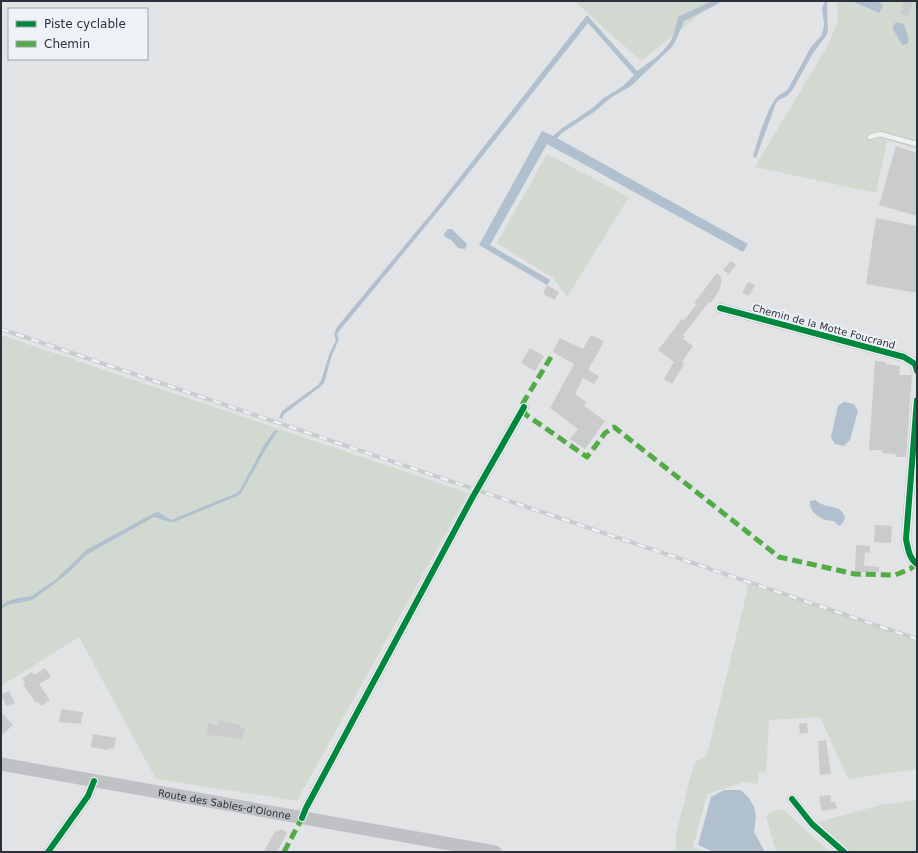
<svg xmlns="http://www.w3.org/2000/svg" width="918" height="853" font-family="'DejaVu Sans',sans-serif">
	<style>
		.green { fill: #d2d9d1 }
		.water { fill: #b1c0cf }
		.building { fill: #c9cbcd }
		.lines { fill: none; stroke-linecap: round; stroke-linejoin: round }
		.service-casing { stroke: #bfc1c3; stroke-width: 6 }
		.minor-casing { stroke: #bfc1c3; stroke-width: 10 }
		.service { stroke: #f0f1f2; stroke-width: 4.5 }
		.minor { stroke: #f0f1f2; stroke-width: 9 }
		.secondary { stroke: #bfc1c5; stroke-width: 13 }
		.rail-casing { stroke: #c9cbcd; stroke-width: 4 }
		.rail { stroke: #eef1f5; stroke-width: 2.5; stroke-dasharray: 8; stroke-linecap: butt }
		.quiet { stroke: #53ab46; stroke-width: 5; stroke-dasharray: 10 5; stroke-linecap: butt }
		.cycleway-casing { stroke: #eef1f5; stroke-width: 8 }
		.cycleway { stroke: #00873e; stroke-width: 6 }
		.labels { text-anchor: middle; stroke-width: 4; stroke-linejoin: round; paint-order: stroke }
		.street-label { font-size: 10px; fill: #29313d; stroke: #eef1f5 }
	</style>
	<rect width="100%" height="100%" fill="#e1e3e5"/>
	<path class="green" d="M 574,1 L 716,1 L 641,61 Z
		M 837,1 L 917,1 L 917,149 L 887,140 L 876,193 L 755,167 L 828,45 L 838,21 Z
		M 547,154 L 629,197 L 567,297 L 553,278 L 497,243 Z
		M 1,335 L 468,493 L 297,801 L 156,779 L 79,637 L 1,686 Z
		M 748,582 L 917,640 L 917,769 L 848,779 L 820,717 L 769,720 L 766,773 L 759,772 L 758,784 L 745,782 L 707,794 L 693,847 L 704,852 L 676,852 L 676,835 L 694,763 L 707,755 L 747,592 Z
		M 917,800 L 917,852 L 851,852 L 818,822 L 880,805 Z
		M 782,809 L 830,852 L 776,852 L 766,816 L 772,812 Z"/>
	<path class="water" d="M 712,1 L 722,1 L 716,5 L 684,21 L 676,40 L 672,47 L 631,86 L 612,97 L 594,112 L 562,133 L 557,138 L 748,244 L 743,252 L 547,144 L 490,245 L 550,280 L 547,285 L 479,245 L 542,131 L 553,136 L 561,129 L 594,107 L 602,99 L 623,86 L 634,75 L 588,23 L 445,203 L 340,330 L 337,334 L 339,339 L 332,355 L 324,383 L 320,387 L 284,414 L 282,419 L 279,418 L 282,411 L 318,385 L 321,381 L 329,355 L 336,340 L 334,334 L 337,327 L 435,209 L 587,15 L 637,71 C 650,62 667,51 673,36 C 676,30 676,23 678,17 Z
		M 825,1 L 828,1 L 827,4 L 828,31 L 826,36 L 813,53 L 793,89 L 787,96 L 779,100 L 776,103 L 756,158 L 753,156 C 758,140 766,111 776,98 C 779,94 785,93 788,89 L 811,47 L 822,35 L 824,25 L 822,8 Z
		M 852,1 L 879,1 L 883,6 L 879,13 Z
		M 896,22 L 904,24 L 909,40 L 907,44 L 902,45 L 893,29 L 893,26 Z
		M 448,229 L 452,229 L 466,243 L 467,245 L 465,249 L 458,248 L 451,240 L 445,237 L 444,234 Z
		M 844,402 L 854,404 L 858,411 L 850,440 L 844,446 L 835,444 L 831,437 L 838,406 Z
		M 275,430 L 278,431 L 267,447 L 241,493 L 237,496 L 174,522 L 169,522 L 154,517 L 86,555 L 67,574 L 34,599 C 23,604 10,601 1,609 L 1,606 L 6,602 L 17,598 L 32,596 L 56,579 L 86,550 L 154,513 L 158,512 L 171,520 L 237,493 L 240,490 L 264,445 Z
		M 815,500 C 818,502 821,504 824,505 C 832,508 843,506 845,519 L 841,525 L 839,526 L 834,521 C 823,521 809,514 810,501 Z
		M 724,790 L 741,790 L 749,798 L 754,807 L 756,816 L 754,832 L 765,852 L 714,852 L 698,845 L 711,797 Z"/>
	<path class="building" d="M 905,1 L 913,1 L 908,17 L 900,14 Z
		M 896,146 L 917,153 L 917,216 L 879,205 Z
		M 876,218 L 917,226 L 917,293 L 866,284 Z
		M 731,261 L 736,265 L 729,274 L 723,270 Z
		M 717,273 L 721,277 L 721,285 L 717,294 L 711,303 L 709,302 L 683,335 L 685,336 L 683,339 L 693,346 L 682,362 L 684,364 L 672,384 L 664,379 L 674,362 L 658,350 L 682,319 L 684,320 L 697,304 L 694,303 Z
		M 748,282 L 755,285 L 749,296 L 742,293 Z
		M 547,285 L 559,292 L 555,300 L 543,294 Z
		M 591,335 L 604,341 L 588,370 L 599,376 L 594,384 L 583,378 L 575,394 L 586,402 L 584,406 L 605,421 L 585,449 L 570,439 L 578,429 L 550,408 L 574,364 L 553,352 L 560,338 L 583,349 Z
		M 530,348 L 544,356 L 535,371 L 521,363 Z
		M 875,361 L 886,362 L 886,364 L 900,366 L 899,375 L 912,375 L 906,457 L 895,457 L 896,454 L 882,453 L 882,450 L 869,450 Z
		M 875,525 L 892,526 L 891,543 L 874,542 Z
		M 856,545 L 870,546 L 870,553 L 865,552 L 864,566 L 879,567 L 879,572 L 855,572 Z
		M 45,668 L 51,677 L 39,684 L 50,700 L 41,706 L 38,702 L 36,703 L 23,684 L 25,683 L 22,678 L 32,672 L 34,675 Z
		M 9,691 L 15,703 L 6,706 L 1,694 Z
		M 61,709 L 83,712 L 81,724 L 59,722 Z
		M 1,712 L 13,725 L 1,736 Z
		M 219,720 L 240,725 L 240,727 L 245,728 L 242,739 L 218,735 L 217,737 L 206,734 L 208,723 L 218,726 Z
		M 807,723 L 808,733 L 800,734 L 799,724 Z
		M 93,734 L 116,738 L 114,749 L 108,748 L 108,750 L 91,747 Z
		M 826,740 L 831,774 L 820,775 L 818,741 Z
		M 830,795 L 831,802 L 835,802 L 837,808 L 822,811 L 819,796 Z
		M 281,829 L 287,832 L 277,852 L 264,852 L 275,831 L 277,832 L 278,830 L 280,831 Z"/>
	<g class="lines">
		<defs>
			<path id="service" d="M 870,137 L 880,134 L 916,144 L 917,142"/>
			<path id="minor" d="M 720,308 L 904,357 L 915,364 L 917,371
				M 917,400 L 906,539 C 908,548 909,559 917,564
				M 792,799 L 812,824 L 844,852
				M 302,818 L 306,808 L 471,500 L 524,407
				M 48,852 L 88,796 L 94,781"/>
		</defs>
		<use href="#service" class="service-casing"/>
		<use href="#minor" class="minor-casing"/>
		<use href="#service" class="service"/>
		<use href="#minor" class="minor"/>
		<path class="secondary" id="s1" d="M 1,764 L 495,852"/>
		<defs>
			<path id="rail" d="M 1,329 L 917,639"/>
		</defs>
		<use href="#rail" class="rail-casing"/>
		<use href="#rail" class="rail"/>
		<path class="quiet" d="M 551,357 L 523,403 L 525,414 L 587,457 L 605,433 L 614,427 L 779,557 L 855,574 L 895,575 L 910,569 L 916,564
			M 284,852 L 302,818"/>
		<defs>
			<path id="cycleway" d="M 720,308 L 904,357 L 915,364 L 917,371
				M 917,400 L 906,539 C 908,548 909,559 917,564
				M 792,799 L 812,824 L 844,852
				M 302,818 L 306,808 L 471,500 L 524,407
				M 48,852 L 88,796 L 94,781"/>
		</defs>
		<use href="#cycleway" class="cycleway-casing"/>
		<use href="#cycleway" class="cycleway"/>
	</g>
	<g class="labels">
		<g class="street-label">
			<text transform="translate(824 326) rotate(15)" y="4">Chemin de la Motte Foucrand</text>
			<text dy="4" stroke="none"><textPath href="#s1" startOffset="227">Route des Sables-d'Olonne</textPath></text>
		</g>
	</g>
	<rect width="918" height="853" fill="none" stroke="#29313d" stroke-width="4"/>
	<rect x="8" y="8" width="140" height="52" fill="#eef1f5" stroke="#9fa4ab"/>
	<rect x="16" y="21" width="20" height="6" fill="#00873e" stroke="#9fa4ab"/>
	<text x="44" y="28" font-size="12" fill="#29313d">Piste cyclable</text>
	<rect x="16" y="41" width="20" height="6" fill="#53ab46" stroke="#9fa4ab"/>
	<text x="44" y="48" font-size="12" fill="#29313d">Chemin</text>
</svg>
